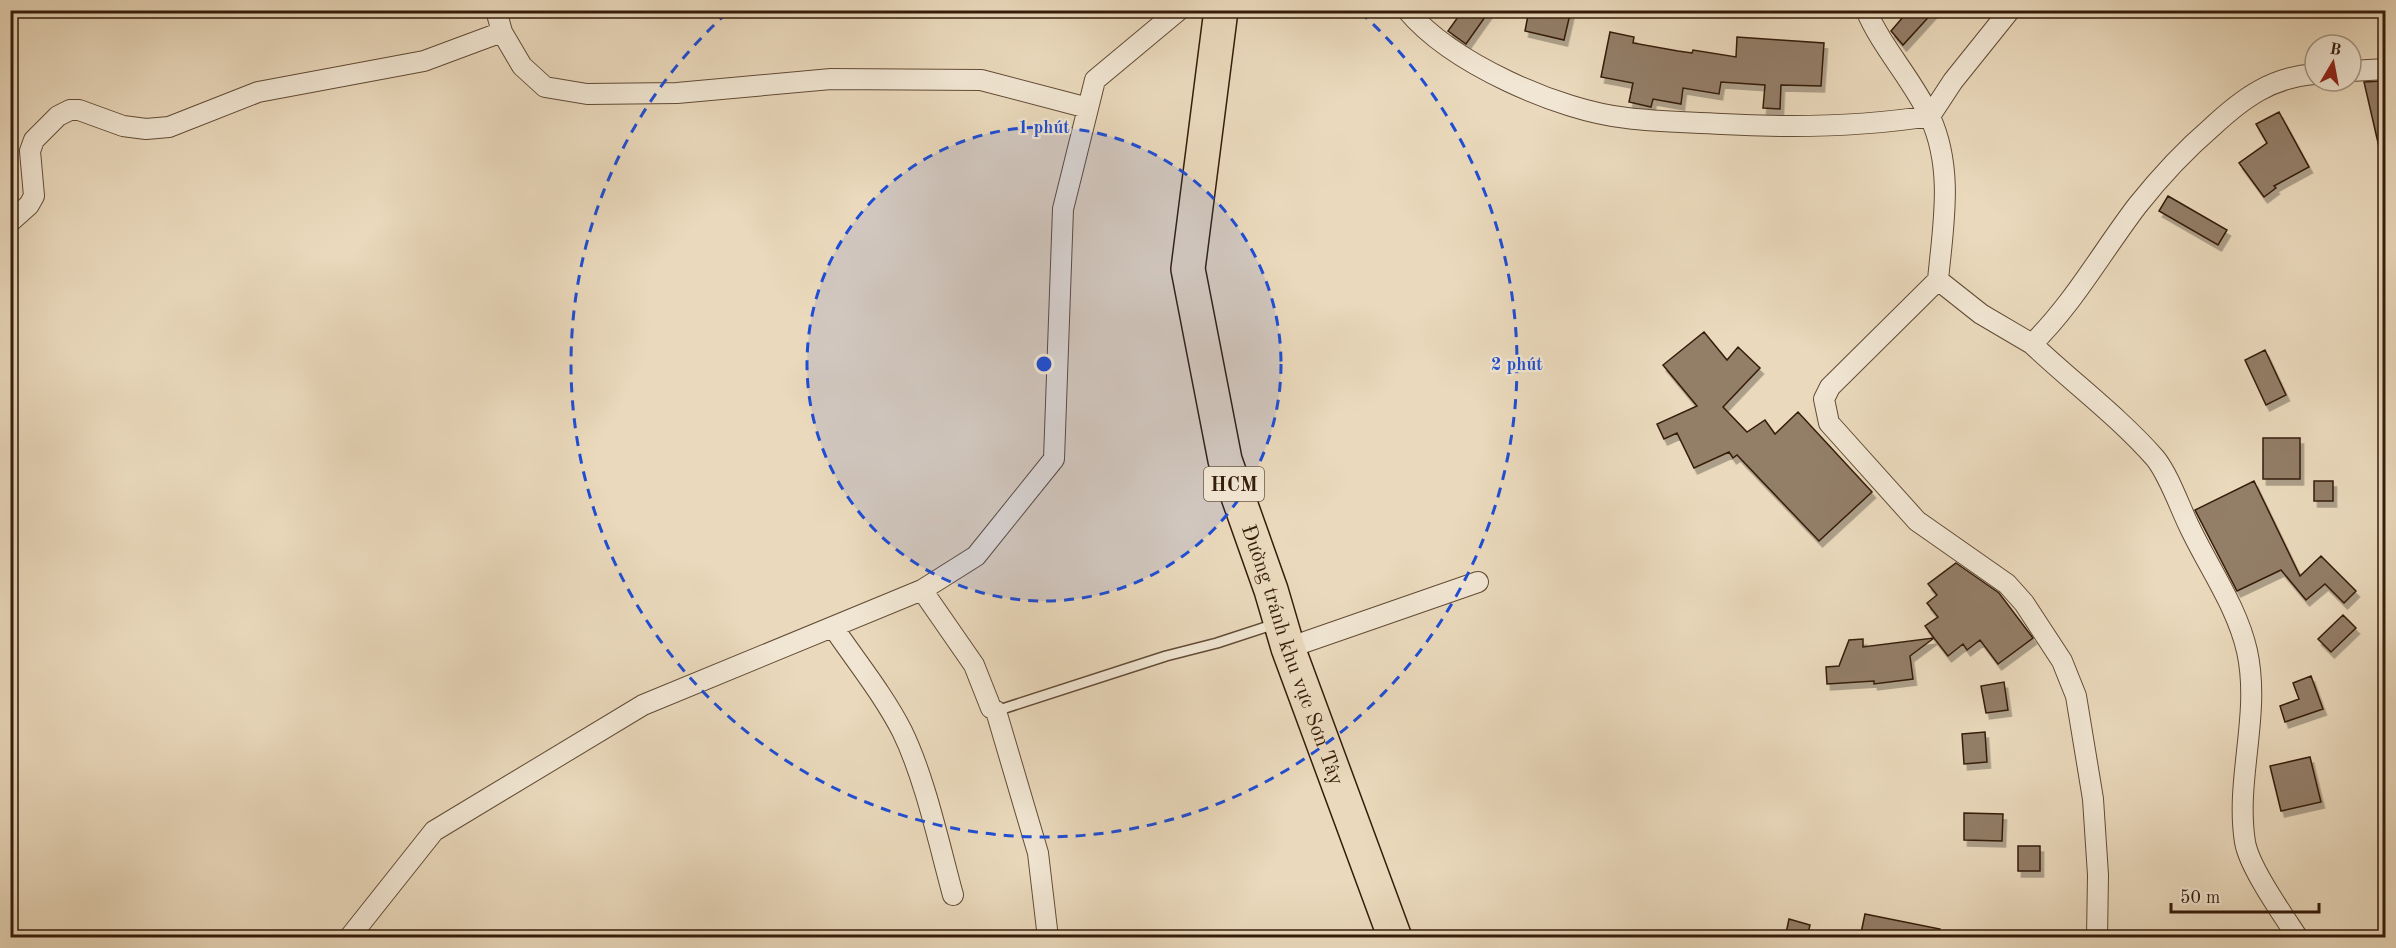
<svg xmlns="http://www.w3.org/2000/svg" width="2396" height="948" font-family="'Old Standard TT',serif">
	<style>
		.building { fill: #937e67; stroke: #351c0a; stroke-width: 1.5; filter: url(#shadow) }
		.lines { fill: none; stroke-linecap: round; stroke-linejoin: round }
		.service-casing { stroke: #624b36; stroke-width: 12 }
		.minor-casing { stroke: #624b36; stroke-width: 22 }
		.trunk-casing { stroke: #351c0a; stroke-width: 36 }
		.service { stroke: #f1e6d3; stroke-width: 9 }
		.minor { stroke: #f1e6d3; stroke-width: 20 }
		.trunk { stroke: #ead9bc; stroke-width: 33 }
		.ring { fill: none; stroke: #1d4ed8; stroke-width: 3; stroke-dasharray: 10 8 }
		.labels { text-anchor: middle; stroke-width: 4.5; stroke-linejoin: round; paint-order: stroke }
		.shield { fill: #f1e6d3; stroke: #6d5946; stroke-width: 1.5 }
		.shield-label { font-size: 20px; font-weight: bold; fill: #351c0a }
		.street-label { font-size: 21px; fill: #351c0a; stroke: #f1e6d3 }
		.centre { fill: #1d4ed8; stroke: #f1e6d3; stroke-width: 3 }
		.ring-label { font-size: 18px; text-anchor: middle; font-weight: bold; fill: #1d4ed8; stroke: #f1e6d3; stroke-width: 4.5; stroke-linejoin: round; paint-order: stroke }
	</style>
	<defs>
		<filter id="shadow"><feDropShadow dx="3.5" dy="6" stdDeviation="0" flood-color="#0004"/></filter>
	</defs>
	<rect width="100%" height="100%" fill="#ead9bc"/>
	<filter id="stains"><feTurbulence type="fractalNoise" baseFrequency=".00333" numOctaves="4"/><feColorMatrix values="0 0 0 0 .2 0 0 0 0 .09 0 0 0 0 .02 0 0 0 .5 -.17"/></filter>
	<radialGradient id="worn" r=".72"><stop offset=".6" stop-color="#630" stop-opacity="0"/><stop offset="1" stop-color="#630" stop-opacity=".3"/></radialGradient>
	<path class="building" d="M 1463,10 L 1490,10 L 1466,44 L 1448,31 Z
		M 1529,10 L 1571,10 L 1564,40 L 1525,31 Z
		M 1909,10 L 1935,10 L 1903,45 L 1891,31 Z
		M 1610,32 L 1634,37 L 1633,43 L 1678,51 L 1692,53 L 1693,50 L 1736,57 L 1737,37 L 1824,43 L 1821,86 L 1781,85 L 1780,109 L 1763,108 L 1765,85 L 1721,82 L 1719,94 L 1683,88 L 1681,104 L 1653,99 L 1651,107 L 1629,102 L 1633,83 L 1601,77 Z
		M 2382,81 L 2385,95 L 2385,147 L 2379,147 L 2364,82 Z
		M 2279,112 L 2309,167 L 2274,186 L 2276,188 L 2264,197 L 2239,163 L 2267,143 L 2256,124 Z
		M 2168,196 L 2227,230 L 2218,245 L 2159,211 Z
		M 1704,332 L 1727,360 L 1738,347 L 1760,368 L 1723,407 L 1747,432 L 1765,420 L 1775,434 L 1798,412 L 1872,492 L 1819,541 L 1737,455 L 1733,458 L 1729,452 L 1694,468 L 1677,433 L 1664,439 L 1657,424 L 1697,406 L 1663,365 Z
		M 2265,350 L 2286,395 L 2266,405 L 2245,360 Z
		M 2263,438 L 2300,438 L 2300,479 L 2263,479 Z
		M 2254,481 L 2300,576 L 2321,556 L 2356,591 L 2344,603 L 2325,584 L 2306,600 L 2281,570 L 2237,591 L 2195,510 Z
		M 2314,481 L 2333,481 L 2333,501 L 2314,501 Z
		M 1956,563 L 1999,593 L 2033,638 L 1998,664 L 1980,640 L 1967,650 L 1963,644 L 1948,656 L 1934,638 L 1910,656 L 1913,679 L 1874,684 L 1874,681 L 1827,684 L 1826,667 L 1839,666 L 1849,640 L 1863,639 L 1863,647 L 1934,638 L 1925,626 L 1938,617 L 1927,603 L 1937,595 L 1928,584 Z
		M 2343,615 L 2356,628 L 2331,652 L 2318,639 Z
		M 2311,676 L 2323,709 L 2285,722 L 2280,706 L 2299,699 L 2293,683 Z
		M 2004,682 L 2008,710 L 1986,713 L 1981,686 Z
		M 1985,732 L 1987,762 L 1964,764 L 1962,734 Z
		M 2310,757 L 2321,802 L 2281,811 L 2270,766 Z
		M 1964,813 L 2003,814 L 2002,841 L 1964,840 Z
		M 2018,846 L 2040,846 L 2040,871 L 2018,871 Z
		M 1865,914 L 1940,929 L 1939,935 L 1880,938 L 1861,933 Z
		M 1789,919 L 1810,925 L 1807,938 L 1785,938 Z"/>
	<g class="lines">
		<defs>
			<path id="service" d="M 996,711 L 1166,656 L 1217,643 L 1275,624
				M 2385,847 L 2386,848"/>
			<path id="minor" d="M 496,10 L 502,32 L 522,66 L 545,87 L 587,94 L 677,93 L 831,79 L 981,80 L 1088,108
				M 1407,10 C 1451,63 1559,111 1627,118 C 1658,122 1690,122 1722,124 C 1793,128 1860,127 1930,116 L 1953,81 L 2010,10
				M 1866,10 C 1882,48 1913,80 1930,117 C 1954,169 1943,226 1938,280
				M 2351,71 L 2386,69
				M 10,222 L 29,205 L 34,196 L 30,151 L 34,140 L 58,116 L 70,110 L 79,110 L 123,126 L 146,129 L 169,127 L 258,92 L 424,61 L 502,32
				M 2032,344 C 2072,382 2118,416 2155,458 C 2169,475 2180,508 2190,528 C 2209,568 2237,607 2247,651 C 2261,715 2235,779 2245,842 C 2249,867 2283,915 2298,938
				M 922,590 L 974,665 L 991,708 L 996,711 L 1038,853 L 1048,938
				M 833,627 C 856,661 883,694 902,731 C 925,778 939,844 953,895
				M 1288,648 L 1478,582
				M 349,938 L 434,831 L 643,705 L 922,590 L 976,556 L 1054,459 L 1063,209 L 1095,80 L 1179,10
				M 2097,938 L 2098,875 L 2093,799 L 2076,696 L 2062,661 L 2024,603 L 2007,584 L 1917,521 L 1829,423 L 1824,399 L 1830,387 L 1938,280 L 1981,314 L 2032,344 C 2073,304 2102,252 2137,206 C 2160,177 2184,151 2212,127 C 2243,98 2272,77 2315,74"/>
			<g id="trunk">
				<path id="s1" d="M 1221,10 L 1188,269 L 1225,460 L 1271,590 L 1288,648 L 1395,938"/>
			</g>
		</defs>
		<use href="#service" class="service-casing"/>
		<use href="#minor" class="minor-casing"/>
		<use href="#trunk" class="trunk-casing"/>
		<use href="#service" class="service"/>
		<use href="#minor" class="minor"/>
		<use href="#trunk" class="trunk"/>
	</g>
	<circle cx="1044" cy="364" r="237" fill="#1d4ed8" fill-opacity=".12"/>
	<g class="ring">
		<circle cx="1044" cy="364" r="237"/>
		<path d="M1360 12A473 473 0 1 1 728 12"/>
	</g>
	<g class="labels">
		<rect class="shield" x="1204" y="467" width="60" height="34" rx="4.5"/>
		<g class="shield-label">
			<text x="1234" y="491">HCM</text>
		</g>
		<g class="street-label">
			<text dy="7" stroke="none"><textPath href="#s1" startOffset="662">Đường tránh khu vực Sơn Tây</textPath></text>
		</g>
	</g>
	<circle cx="1044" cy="364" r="9" class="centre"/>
	<g class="ring-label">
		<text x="1044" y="133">1 phút</text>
		<text x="1517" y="370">2 phút</text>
	</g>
	<rect width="2396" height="948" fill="none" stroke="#ead9bc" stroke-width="36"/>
	<rect x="12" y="12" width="2372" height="924" fill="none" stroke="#351c0a" stroke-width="3"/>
	<rect x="18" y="18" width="2360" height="912" fill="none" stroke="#351c0a" stroke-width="1.5"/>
	<g transform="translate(2333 63) rotate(10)"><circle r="28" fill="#f1e6d3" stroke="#a69583" stroke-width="1.5"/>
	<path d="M0-4.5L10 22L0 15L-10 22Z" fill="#8f2418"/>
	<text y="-9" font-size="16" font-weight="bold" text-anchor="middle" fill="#351c0a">B</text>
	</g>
	<path d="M2171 903v9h148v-9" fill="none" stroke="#351c0a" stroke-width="3"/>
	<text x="2180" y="903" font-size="18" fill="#351c0a" stroke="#f1e6d3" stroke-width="4.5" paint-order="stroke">50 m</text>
	<rect width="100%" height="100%" filter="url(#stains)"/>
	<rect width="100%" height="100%" fill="url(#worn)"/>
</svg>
